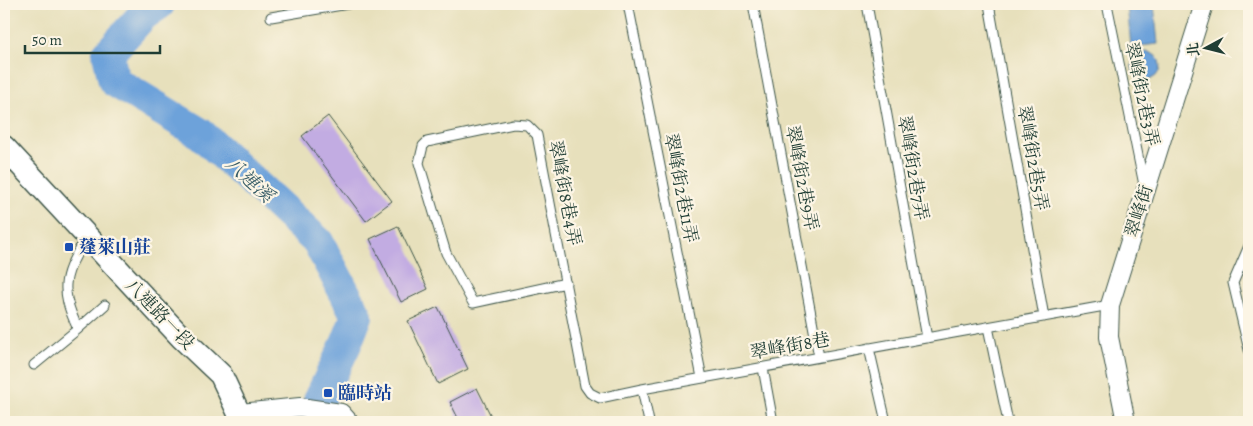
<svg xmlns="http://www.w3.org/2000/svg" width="1253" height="426" font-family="Alegreya,'Noto Serif TC',serif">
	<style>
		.water { fill: #6da2da; stroke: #467087 }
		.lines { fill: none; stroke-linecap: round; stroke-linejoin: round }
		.river { stroke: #6da2da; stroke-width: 32 }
		.building { fill: #c2ace2 }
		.service-casing { stroke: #3d5548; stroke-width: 11 }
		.minor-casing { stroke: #3d5548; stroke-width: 20 }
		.tertiary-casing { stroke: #3d5548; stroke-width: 25 }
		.service { stroke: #fff; stroke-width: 9 }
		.minor { stroke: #fff; stroke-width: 18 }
		.tertiary { stroke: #fff; stroke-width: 22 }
		.transit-dot { fill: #1a4fb4; stroke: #fcf5e5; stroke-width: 2 }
		.labels { text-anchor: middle; stroke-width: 4.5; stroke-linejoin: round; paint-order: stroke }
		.street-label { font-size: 18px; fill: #1f3d34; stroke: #fcf5e5 }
		.transit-label { font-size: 18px; font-weight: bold; fill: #164399; stroke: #fcf5e5; text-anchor: start }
		.water-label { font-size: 19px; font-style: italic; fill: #365b66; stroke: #fcf5e5 }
	</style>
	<rect width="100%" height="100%" fill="#fcf5e5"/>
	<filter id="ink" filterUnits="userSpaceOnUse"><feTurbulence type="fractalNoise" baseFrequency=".02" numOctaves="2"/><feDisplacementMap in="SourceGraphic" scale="10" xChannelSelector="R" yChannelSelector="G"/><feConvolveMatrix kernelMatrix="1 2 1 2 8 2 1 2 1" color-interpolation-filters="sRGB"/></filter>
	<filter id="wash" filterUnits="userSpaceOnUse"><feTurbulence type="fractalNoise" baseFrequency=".0096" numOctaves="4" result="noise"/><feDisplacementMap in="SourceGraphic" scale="20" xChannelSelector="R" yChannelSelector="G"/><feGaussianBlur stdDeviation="1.12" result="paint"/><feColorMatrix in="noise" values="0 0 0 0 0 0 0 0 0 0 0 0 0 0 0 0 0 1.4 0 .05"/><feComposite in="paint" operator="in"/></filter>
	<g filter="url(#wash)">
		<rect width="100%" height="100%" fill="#e7e0bc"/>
		<path class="water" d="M 1127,4 L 1154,4 L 1158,44 L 1131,47 Z
			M1132 66a14 14 0 1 1 28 0a14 14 0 1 1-28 0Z"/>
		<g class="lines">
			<path class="river" d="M 159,4 L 143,15 L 108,54 L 114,81 L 201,134 L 318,242 L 357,316 L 346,344 L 319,400"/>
		</g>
		<g id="blocks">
			<path class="building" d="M 328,116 L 392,201 L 366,221 L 302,136 Z
				M 398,226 L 428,289 L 401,302 L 370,239 Z
				M 438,307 L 468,369 L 438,384 L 408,321 Z
				M 477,388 L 494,422 L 460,422 L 450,402 Z"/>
		</g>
	</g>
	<g filter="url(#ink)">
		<use href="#blocks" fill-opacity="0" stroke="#3d5548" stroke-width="1"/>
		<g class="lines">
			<defs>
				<path id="service" d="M 570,4 L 588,4
					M 628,4 L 702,378
					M 753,4 L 819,357
					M 867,4 L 927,338
					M 989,4 L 1044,317
					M 1107,4 L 1144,185
					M 271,17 L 348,4
					M 87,236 C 64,275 58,286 78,329 L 105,305
					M 1249,246 L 1233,283 L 1249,350
					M 566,283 L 473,303 L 446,253 L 419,163 L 423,146 L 427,142 L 513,124 L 527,125 L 537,135 L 585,386 L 590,393 L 600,398 L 642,389 L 1110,305
					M 988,327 L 1008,422
					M 869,348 L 886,422
					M 34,365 L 78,329
					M 763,368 L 773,422
					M 642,389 L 649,422"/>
				<path id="minor" d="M 240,413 L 300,407 L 341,413 L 349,422
					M 1126,422 L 1109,337 L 1110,305 L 1204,4"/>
				<path id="tertiary" d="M 4,147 L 182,338 L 221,375 L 243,422"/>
			</defs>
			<use href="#service" class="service-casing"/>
			<use href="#minor" class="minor-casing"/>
			<use href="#tertiary" class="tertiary-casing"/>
			<use href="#service" class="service"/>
			<use href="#minor" class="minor"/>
			<use href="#tertiary" class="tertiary"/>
		</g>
	</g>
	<g class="transit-dot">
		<rect x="64" y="242" width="10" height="10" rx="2.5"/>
		<rect x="323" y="388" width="10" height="10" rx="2.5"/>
	</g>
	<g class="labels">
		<g class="street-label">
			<text transform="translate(1142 94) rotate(78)" y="6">翠峰街2巷3弄</text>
			<text transform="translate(1033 158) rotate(80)" y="6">翠峰街2巷5弄</text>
			<text transform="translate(913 168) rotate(80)" y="6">翠峰街2巷7弄</text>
			<text transform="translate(802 178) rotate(79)" y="6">翠峰街2巷9弄</text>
			<text transform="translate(681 188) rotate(79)" y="6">翠峰街2巷11弄</text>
			<text transform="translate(565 193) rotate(79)" y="6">翠峰街8巷4弄</text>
			<text transform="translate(1139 211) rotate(-73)" y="6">翠峰街</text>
			<text transform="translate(160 314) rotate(46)" y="6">八連路一段</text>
			<text transform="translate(790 346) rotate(-10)" y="6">翠峰街8巷</text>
		</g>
		<g class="transit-label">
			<text x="79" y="253">蓬萊山莊</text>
			<text x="338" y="399">臨時站</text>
		</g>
		<g class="water-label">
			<text transform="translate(250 179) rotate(43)" y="7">八連溪</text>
		</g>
	</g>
	<rect width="1253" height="426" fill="none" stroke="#fcf5e5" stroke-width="20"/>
	<g transform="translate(1206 48) rotate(263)" stroke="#fcf5e5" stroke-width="4" paint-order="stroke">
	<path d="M0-4L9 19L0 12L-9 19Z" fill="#1f3d34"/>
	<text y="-8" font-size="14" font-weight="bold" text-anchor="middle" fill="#1f3d34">北</text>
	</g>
	<path d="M25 45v8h135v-8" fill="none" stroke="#1f3d34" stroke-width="2.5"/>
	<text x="32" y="45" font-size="15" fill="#1f3d34" stroke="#fcf5e5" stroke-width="4" paint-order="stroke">50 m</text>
</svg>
